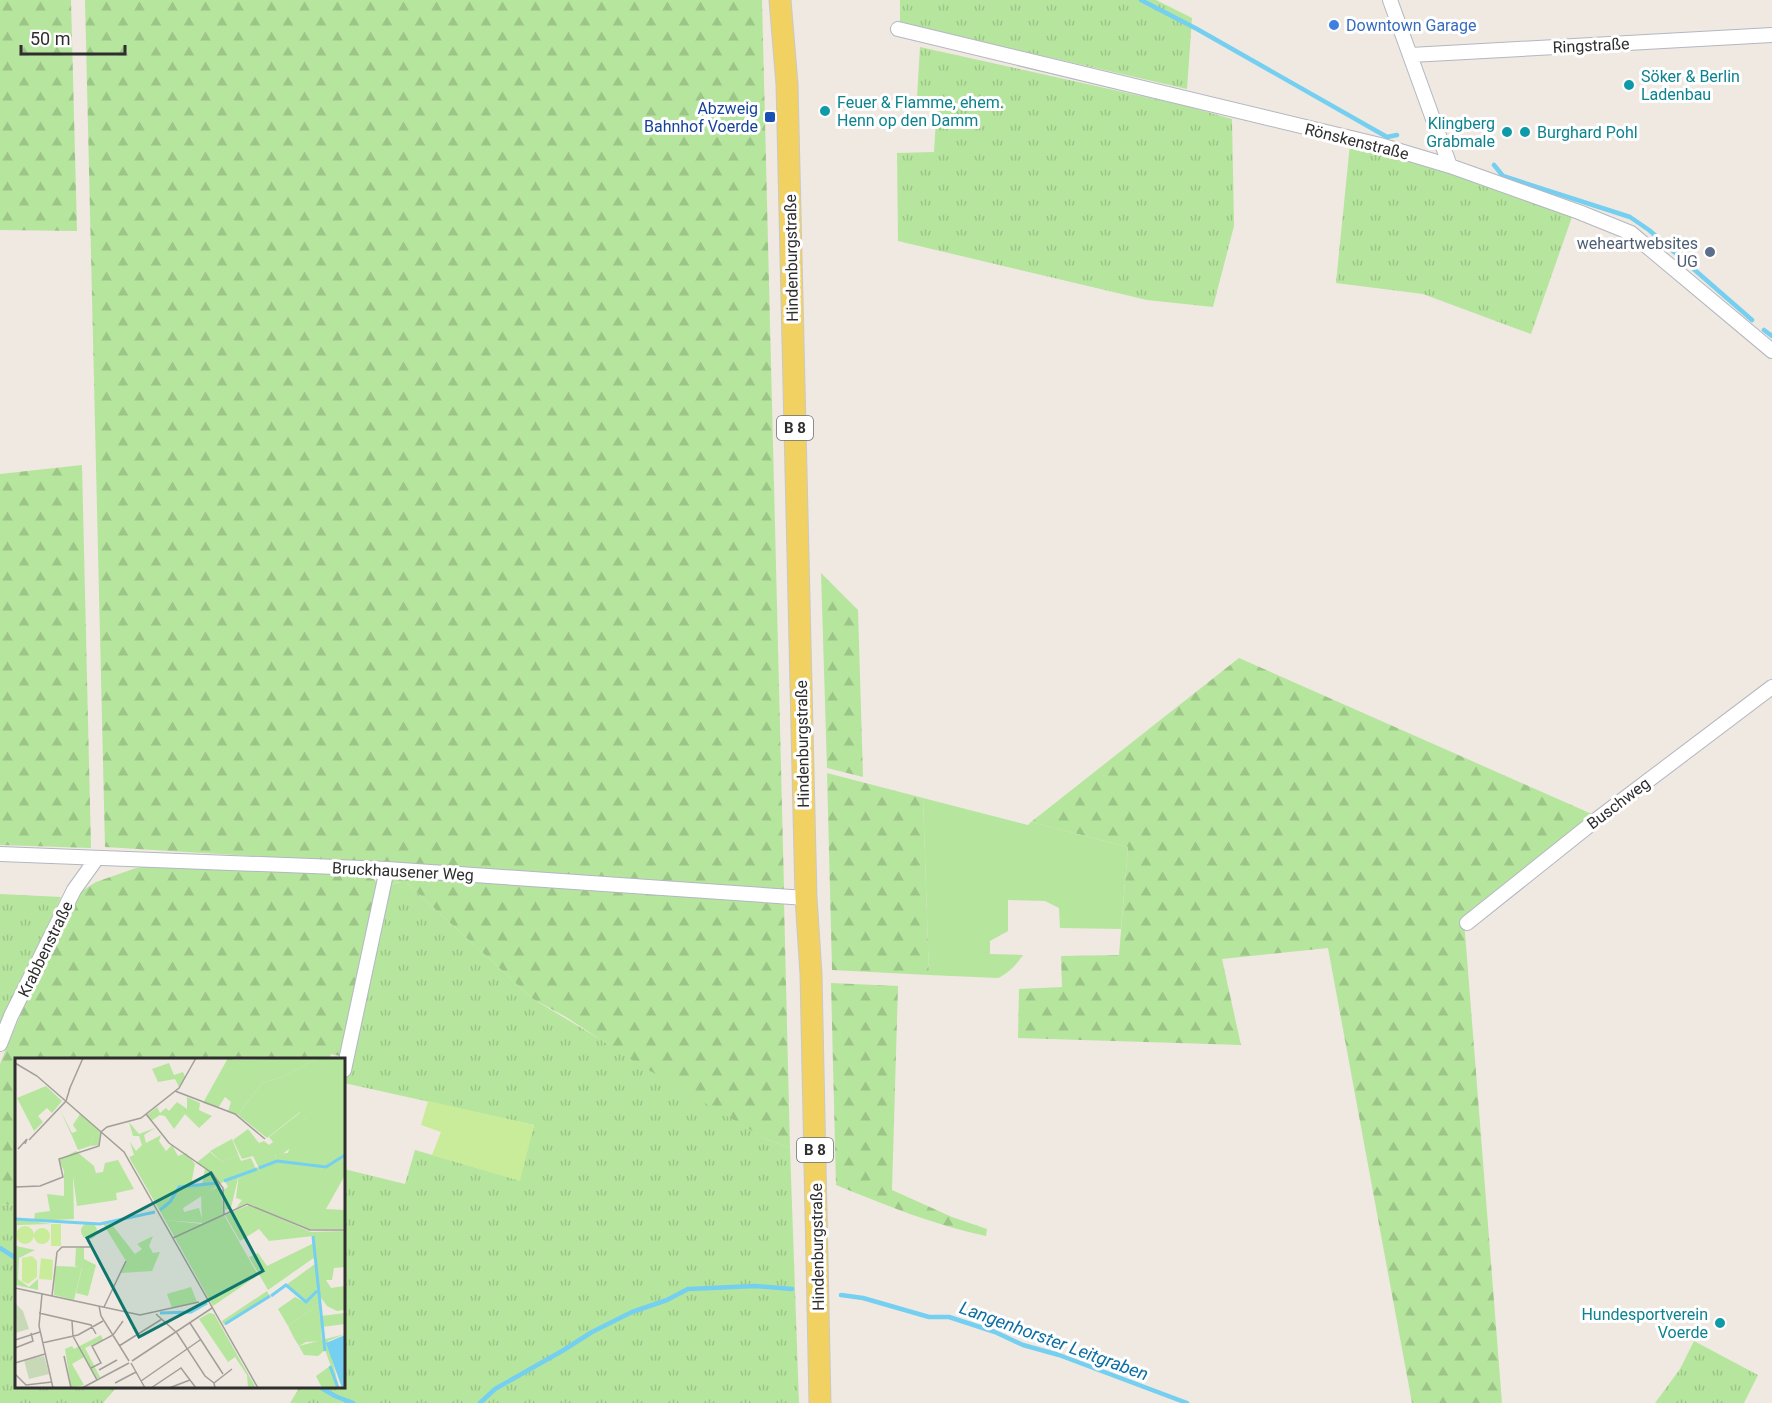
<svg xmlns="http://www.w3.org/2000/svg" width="1772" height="1403" font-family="Roboto,sans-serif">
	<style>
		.grass { fill: url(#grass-tufts) }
		.forest { fill: url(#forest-firs) }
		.garden { fill: #b6e59e }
		.pitch { fill: #c9ec9a }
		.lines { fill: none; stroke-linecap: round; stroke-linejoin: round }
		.stream { stroke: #75cff0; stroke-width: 4.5 }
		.minor-casing { stroke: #b4b7c1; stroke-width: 16 }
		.primary-casing { stroke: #c9c9c9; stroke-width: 23 }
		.minor { stroke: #fff; stroke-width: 14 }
		.primary { stroke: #f2d163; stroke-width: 21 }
		.shop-dot { fill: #3f7fe0; stroke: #fff; stroke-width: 2 }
		.culture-dot { fill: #0f9aa8; stroke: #fff; stroke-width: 2 }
		.transit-dot { fill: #1a4fb4; stroke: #fff; stroke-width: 2 }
		.service-dot { fill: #5c6f8a; stroke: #fff; stroke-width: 2 }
		.labels { text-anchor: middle; stroke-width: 6; stroke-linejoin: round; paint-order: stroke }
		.shield { fill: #fff; stroke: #6d6d6d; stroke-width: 1.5 }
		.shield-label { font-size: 15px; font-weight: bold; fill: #2e2e2e }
		.shop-label { font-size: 16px; fill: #366cbe; stroke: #fff; text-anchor: start }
		.street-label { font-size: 16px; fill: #2e2e2e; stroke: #fff }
		.culture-label { font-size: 16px; fill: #0d838f; stroke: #fff; text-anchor: start }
		.transit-label { font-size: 16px; fill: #164399; stroke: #fff; text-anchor: end }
		.service-label { font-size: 16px; fill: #4e5e75; stroke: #fff; text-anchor: end }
		.water-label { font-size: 18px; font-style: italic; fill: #0d6fa3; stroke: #fff }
		.inset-river { fill: none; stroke: #75cff0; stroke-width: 3 }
		.inset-road { fill: none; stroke: #a29e99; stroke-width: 1.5 }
		.view { fill: #0f766e; fill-opacity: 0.15; stroke: #0f766e; stroke-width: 3 }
		.inset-edge { fill: none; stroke: #2e2e2e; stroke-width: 3 }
	</style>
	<defs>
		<pattern id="grass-tufts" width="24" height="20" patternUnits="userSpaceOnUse" patternTransform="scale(1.5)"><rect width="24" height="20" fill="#b6e59e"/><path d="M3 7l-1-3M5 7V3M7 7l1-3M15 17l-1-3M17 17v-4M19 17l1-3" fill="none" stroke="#9dc588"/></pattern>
		<pattern id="forest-firs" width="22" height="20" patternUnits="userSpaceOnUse" patternTransform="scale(1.5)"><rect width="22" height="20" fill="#b6e59e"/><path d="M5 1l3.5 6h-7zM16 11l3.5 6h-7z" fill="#9dc588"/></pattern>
	</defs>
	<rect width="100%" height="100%" fill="#efe9e1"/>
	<path class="grass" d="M 900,0 L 1156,0 L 1192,18 L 1187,89 L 900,23 Z
		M 920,47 L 1186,106 L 1232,119 L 1234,226 L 1213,307 L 1147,300 L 898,241 L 897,153 L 934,152 L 937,103 L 917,97 Z
		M 1350,144 L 1450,173 L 1572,217 L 1531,334 L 1423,294 L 1336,283 Z
		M 402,882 L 409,885 L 533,999 L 768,1140 L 790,1148 L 799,1403 L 290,1403 L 299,1388 L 297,1387 L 344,1386 L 344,1169 L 405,1184 L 415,1150 L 519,1180 L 534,1125 L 344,1083 L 387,887 L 391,884 Z
		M 0,894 L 61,897 L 0,1030 Z
		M 0,1204 L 16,1205 L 16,1386 L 117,1387 L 103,1403 L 0,1403 Z
		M 1694,1341 L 1758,1375 L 1744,1403 L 1655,1403 L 1680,1369 Z"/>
	<path class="forest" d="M 0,0 L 71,0 L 77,231 L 0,230 Z
		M 85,0 L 762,0 L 784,889 L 105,847 Z
		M 82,465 L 91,848 L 0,845 L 0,474 Z
		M 821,573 L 858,610 L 863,777 L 827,768 Z
		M 1239,658 L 1594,815 L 1464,920 L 1502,1403 L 1412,1403 L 1328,948 L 1222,959 L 1241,1045 L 1018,1038 L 1019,989 L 1062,987 L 1061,956 L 1119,955 L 1128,847 L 1031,822 Z
		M 827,773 L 923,798 L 929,975 L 832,970 Z
		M 163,864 L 366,871 L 380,886 L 344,1057 L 331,1054 L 329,1060 L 16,1060 L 16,1205 L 0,1204 L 0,1064 L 26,1001 L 44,970 L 68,914 L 82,891 L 96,882 L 136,868 Z
		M 391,874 L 784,902 L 790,1148 L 768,1140 L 635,1062 L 566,1017 L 533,999 L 409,885 C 400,881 395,881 387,887 Z
		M 831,983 L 898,986 L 892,1190 L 952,1217 L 987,1229 L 986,1236 C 934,1225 885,1205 836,1185 Z"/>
	<path class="garden" d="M 923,798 L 1028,825 L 1031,822 L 1128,847 L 1121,929 L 1060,928 L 1059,908 L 1045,901 L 1008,900 L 1008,931 L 990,941 L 990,954 L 1023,955 C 1017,964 1008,974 998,978 L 929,975 Z"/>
	<path class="pitch" d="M 428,1101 L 534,1125 L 520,1181 L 432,1155 L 441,1132 L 421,1125 Z"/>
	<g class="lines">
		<path class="stream" d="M 1141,0 L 1197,29 L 1387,137 L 1397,135
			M 1494,165 L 1503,176 L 1630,217 L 1649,230 L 1752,320
			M 1764,330 L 1772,336
			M 0,1248 L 16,1258
			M 841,1295 L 863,1298 L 929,1317 L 949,1317 L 995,1332 L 1023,1345 L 1059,1355 L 1187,1403
			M 318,1386 L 335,1396 L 353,1403
			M 480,1403 L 495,1389 L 562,1351 L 592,1332 L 632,1312 L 667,1300 L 688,1289 L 755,1286 L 792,1289"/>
		<defs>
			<path id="minor" d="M 1390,0 L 1450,166
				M 898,29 L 1380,145 L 1450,166 L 1579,212 L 1631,233 L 1772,351
				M 1411,55 L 1772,35
				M 0,854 L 387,869 L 806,898
				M 1467,923 L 1596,820 L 1772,687
				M 0,1044 L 11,1016 L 74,890 L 97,858
				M 344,1070 L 387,869"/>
			<path id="primary" d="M 780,0 L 787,84 L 803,771 L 806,898 L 811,974 L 820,1403"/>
		</defs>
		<use href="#minor" class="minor-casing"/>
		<use href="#primary" class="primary-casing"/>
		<use href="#minor" class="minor"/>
		<use href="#primary" class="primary"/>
	</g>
	<circle class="shop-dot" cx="1334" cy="25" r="6"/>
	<g class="culture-dot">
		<circle cx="1629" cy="85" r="6"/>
		<circle cx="825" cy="111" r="6"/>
		<circle cx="1507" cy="132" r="6"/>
		<circle cx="1525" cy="132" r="6"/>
		<circle cx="1720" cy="1323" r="6"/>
	</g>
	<rect class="transit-dot" x="764" y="111" width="12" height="12" rx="3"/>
	<circle class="service-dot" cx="1710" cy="252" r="6"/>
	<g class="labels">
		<g class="shield">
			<rect x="777" y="416" width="36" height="24" rx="4.5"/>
			<rect x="797" y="1138" width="36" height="24" rx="4.5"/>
		</g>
		<g class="shield-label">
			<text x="795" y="433">B 8</text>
			<text x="815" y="1155">B 8</text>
		</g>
		<g class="shop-label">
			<text x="1346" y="31">Downtown Garage</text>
		</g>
		<g class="street-label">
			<text transform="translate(1591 45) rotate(-3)" y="6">Ringstraße</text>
			<text transform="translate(1357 141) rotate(14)" y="6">Rönskenstraße</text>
			<text transform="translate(791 258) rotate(-91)" y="6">Hindenburgstraße</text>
			<text transform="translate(802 744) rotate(-91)" y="6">Hindenburgstraße</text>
			<text transform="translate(1618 803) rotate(-37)" y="6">Buschweg</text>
			<text transform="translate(403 871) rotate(3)" y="6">Bruckhausener Weg</text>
			<text transform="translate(45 949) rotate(-64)" y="6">Krabbenstraße</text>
			<text transform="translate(817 1247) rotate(-91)" y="6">Hindenburgstraße</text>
		</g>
		<g class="culture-label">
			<text x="1641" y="82">Söker &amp; Berlin<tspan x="1641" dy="18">Ladenbau</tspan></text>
			<text x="837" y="108">Feuer &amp; Flamme, ehem.<tspan x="837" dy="18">Henn op den Damm</tspan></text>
			<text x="1495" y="129" text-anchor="end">Klingberg<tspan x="1495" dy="18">Grabmale</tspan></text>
			<text x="1537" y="138">Burghard Pohl</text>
			<text x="1708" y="1320" text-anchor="end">Hundesportverein<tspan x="1708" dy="18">Voerde</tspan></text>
		</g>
		<g class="transit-label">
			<text x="758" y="114">Abzweig<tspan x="758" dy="18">Bahnhof Voerde</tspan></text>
		</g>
		<g class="service-label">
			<text x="1698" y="249">weheartwebsites<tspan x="1698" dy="18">UG</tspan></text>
		</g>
		<g class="water-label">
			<text transform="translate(1054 1341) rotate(20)" y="6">Langenhorster Leitgraben</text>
		</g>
	</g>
	<g transform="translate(15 1058)">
		<rect width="330" height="330" fill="#efe9e1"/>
		<path d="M 213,0 L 219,2 L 302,0 L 270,18 L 247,25 L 223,57 L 213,53 L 216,44 L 210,39 L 203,50 L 188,45 ZM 154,5 L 159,17 L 168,14 L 170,19 L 164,29 L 160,21 L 143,24 L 137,11 ZM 31,28 L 47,43 L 37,55 L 32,50 L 23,58 L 28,64 L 19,73 L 2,40 ZM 172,39 L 185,45 L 184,52 L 197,58 L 184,70 L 170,56 L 159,71 L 150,58 L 145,57 L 136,63 L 132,57 L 142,49 L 145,55 L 151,50 L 154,53 L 162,44 L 172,51 ZM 286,54 L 290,61 L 298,54 L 292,77 L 265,98 L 260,96 L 262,103 L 244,110 L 238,98 L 227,101 L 218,82 L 233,71 L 244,85 L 249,83 L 254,87 L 258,84 L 254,79 ZM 114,64 L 124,76 L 140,70 L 129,77 L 131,85 L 146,77 L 144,83 L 151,93 L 157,87 L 163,98 L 171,95 L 180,106 L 176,127 L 187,127 L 190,111 L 198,115 L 181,105 L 195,94 L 207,104 L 223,97 L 226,103 L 236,100 L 241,111 L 224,116 L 216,150 L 210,152 L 208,132 L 213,129 L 210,123 L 168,150 L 169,154 L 184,150 L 188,165 L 150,162 L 114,99 L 119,97 L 115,84 L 121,93 L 127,87 L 124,78 L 118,78 ZM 63,75 L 78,77 L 75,88 L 63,92 L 57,78 ZM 61,93 L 79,108 L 81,115 L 88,114 L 90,105 L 103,102 L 119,131 L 101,135 L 102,142 L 62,148 L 58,118 L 59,161 L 19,163 L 20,155 L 35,153 L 32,136 L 49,138 L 49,113 L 44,102 ZM66 173a8 8 0 1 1 16 0a8 8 0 1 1-16 0ZM 69,189 L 69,201 L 81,207 L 73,238 L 61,235 L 67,210 L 60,208 L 61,190 ZM 176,229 L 182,244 L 157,250 L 152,236 ZM 303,234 L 304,246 L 273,268 L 263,251 L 280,239 L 291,245 ZM 330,255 L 330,266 L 306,269 L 307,283 L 291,284 L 284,288 L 279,280 L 306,258 Z" fill="#b6e59e"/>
		<path d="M 302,0 L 330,0 L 330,117 L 311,151 L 330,152 L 330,171 L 294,171 L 232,145 L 221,150 L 227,142 L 221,140 L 224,116 L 262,103 L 260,96 L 273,95 L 275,88 L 292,77 L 283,68 L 298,54 L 290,61 L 285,54 L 252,80 L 223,57 L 247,25 L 270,18 ZM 45,52 L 57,75 L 62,73 L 58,67 L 65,56 L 85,74 L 84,87 L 75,88 L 78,77 L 57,78 ZM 217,81 L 226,103 L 223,97 L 207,104 L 195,93 ZM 205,128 L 209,157 L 243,217 L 198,248 L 150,162 L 187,166 L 186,137 ZM 234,147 L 296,174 L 330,173 L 330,209 L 319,210 L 317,222 L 311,222 L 316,230 L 330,228 L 330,252 L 322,253 L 312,248 L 301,233 L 291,246 L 269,261 L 291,244 L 271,227 L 300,206 L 300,199 L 253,232 L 234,199 L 243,195 L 252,208 L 299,185 L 298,178 L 254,183 L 244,171 L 225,183 L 210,157 ZM 2,161 L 36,166 L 2,167 L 1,188 L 20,192 L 4,200 L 3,221 L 14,229 L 23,221 L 23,232 L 1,227 L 0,175 ZM 94,163 L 120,196 L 127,191 L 122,186 L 138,178 L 134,188 L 138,195 L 145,194 L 137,213 L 106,215 L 111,203 L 87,164 ZM 40,208 L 67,209 L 59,242 L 39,237 ZM 252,233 L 255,239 L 209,267 L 207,263 ZM 304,246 L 305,261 L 279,280 L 273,268 ZM 194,255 L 199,256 L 241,330 L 233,330 L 232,317 L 220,299 L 213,304 L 184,261 ZM 330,276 L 313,283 L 324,330 L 310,292 L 303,298 L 289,297 L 284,288 ZM 86,277 L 88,282 L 70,290 L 85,319 L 81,321 L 69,299 L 57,306 L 69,327 L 56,330 L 50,291 L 57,288 L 59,291 ZM 315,308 L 323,330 L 307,330 L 301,318 Z" fill="#b6e59e"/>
		<path d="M 0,245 L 8,253 L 14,271 L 0,275 ZM 29,298 L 34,316 L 14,321 L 9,302 Z" fill="#c8d9b8"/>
		<path d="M 36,166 L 46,166 L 46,188 L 36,188 ZM1 177a9 9 0 1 1 18 0a9 9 0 1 1-18 0ZM19 178a8 8 0 1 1 16 0a8 8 0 1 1-16 0ZM 17,198 L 22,203 L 22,219 L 13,226 L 7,223 L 7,200 ZM 26,200 L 38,202 L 37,222 L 24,221 Z" fill="#c9ec9a"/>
		<path d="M 330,277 L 330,330 L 327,330 L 311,285 Z" fill="#75cff0"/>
		<path class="inset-river" d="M 244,110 L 262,103 L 311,109 L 330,97M 209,123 L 242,111M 145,152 L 155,144 L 164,129 L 202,125M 0,161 L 85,166 L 140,154M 298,178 L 310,293M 256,238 L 271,227 L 291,244 L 302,233M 145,255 L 176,254 L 192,245M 210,266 L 255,238M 315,308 L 323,330"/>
		<path class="inset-road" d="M 0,5 L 22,18 L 109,94 L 243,330M 54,32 L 68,0M 160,33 L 220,56 L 250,81M 131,56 L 154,85 L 197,115 L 208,130 L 209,156M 14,82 L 51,43 L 55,30M 3,91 L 12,81 L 10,86M 0,129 L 25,128 L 48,119 L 44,101 L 84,88 L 86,74 L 92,69 L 126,60 L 164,30 L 181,0M 158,180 L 232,146 L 295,172 L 330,172M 0,230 L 125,257 L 184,244M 27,236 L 24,268 L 38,330M 37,238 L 42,194 L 47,189 L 75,189M 84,248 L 86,258 L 114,303M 89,249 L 111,203M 24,255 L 76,267 L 81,276M 141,256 L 162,275 L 190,318 L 199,325M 57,263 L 58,278 L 82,322M 175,265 L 208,316M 0,282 L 25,274M 27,285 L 63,277 L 88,263M 104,288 L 147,261M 0,290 L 18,283 L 16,275M 49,298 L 56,330M 117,303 L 197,250M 0,305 L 30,296M 116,305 L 130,330M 76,310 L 86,305 L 77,288 L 98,277 L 108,263M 84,312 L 102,302M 0,316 L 11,327 L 37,324M 126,323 L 185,282M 100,325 L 121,314M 67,330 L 114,305M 136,330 L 166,310 L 181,330M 154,330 L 175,322M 200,330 L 199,325 L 217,311"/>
		<path class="view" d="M 196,115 L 248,213 L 124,279 L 72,180 Z"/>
		<rect width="330" height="330" class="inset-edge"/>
	</g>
	<path d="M21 45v9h104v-9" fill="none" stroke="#2e2e2e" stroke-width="3"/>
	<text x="30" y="45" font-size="18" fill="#2e2e2e" stroke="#ffffff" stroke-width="4.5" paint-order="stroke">50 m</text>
</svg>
